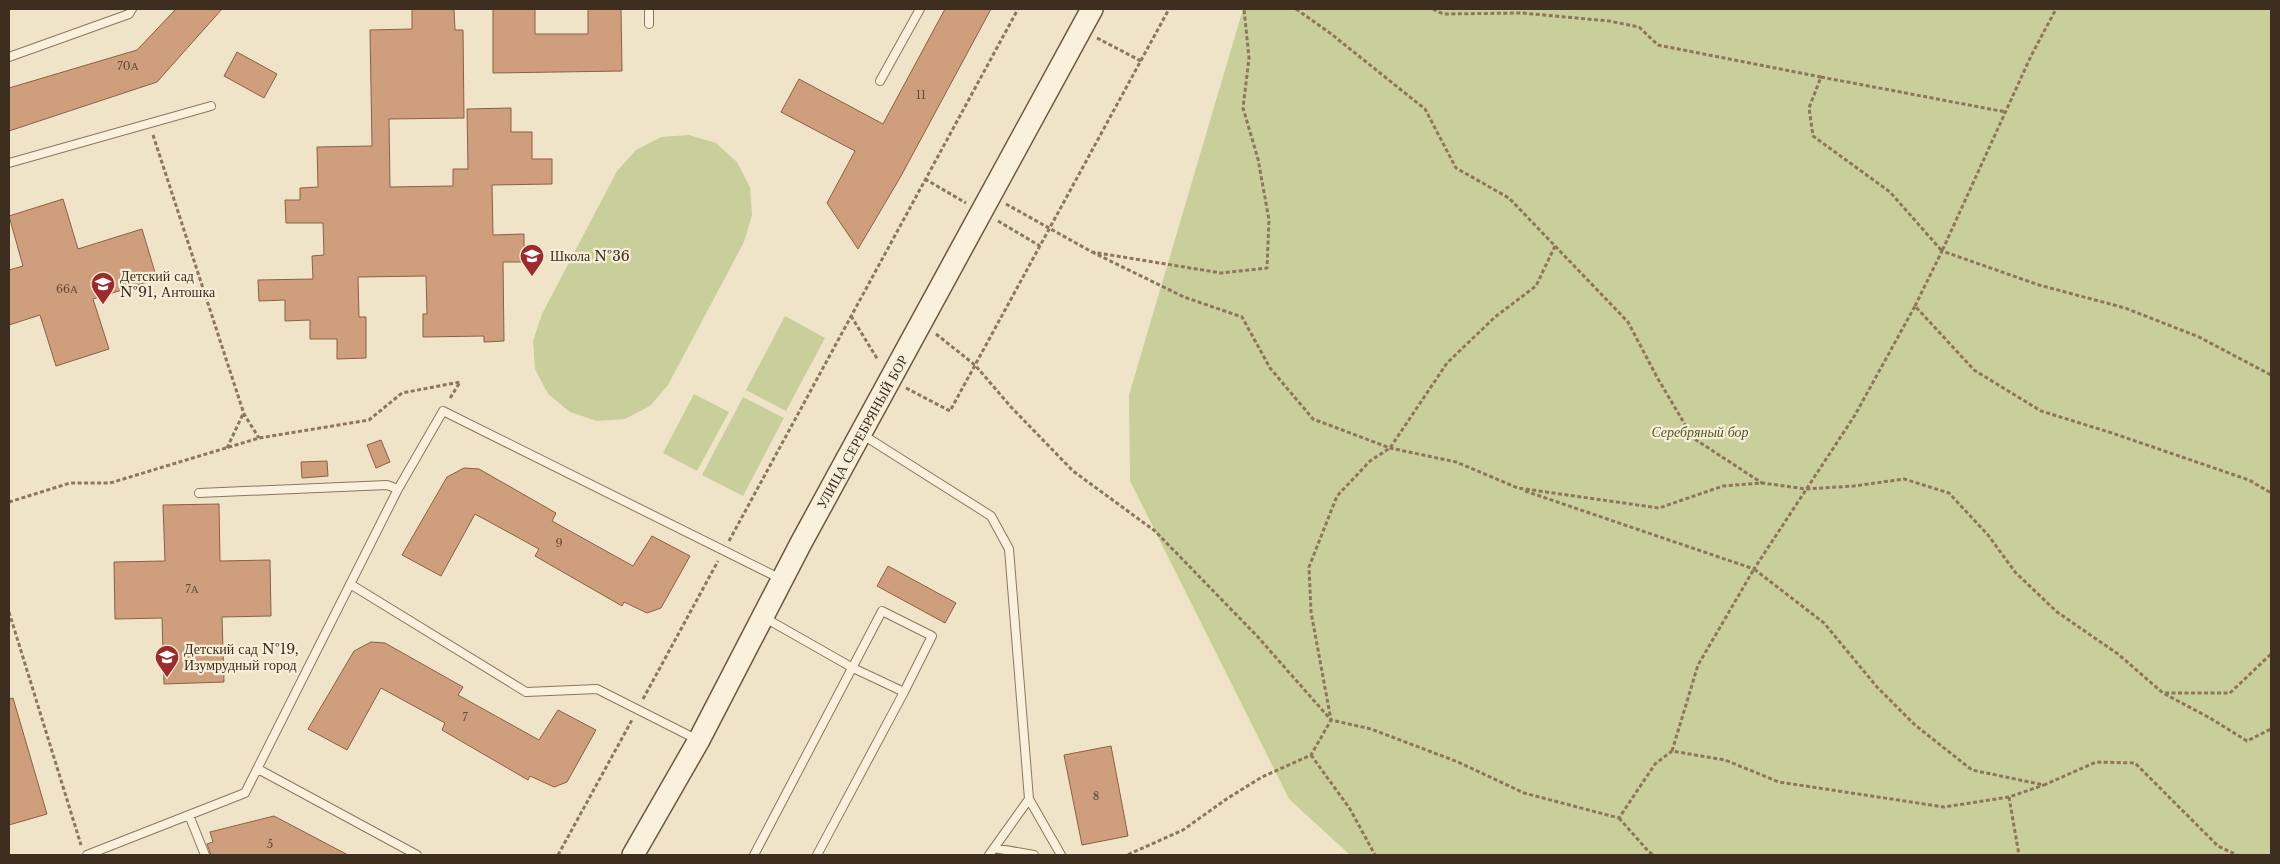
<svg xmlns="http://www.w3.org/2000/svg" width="2280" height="864" font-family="'Libre Baskerville',serif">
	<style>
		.green { fill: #c9cf9b }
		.building { fill: #cf9f7d; stroke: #8d5f41 }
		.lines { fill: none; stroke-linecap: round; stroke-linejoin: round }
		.lane-casing { stroke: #8d765c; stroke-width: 10 }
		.secondary-casing { stroke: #6f573f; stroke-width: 24 }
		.path { stroke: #8d765c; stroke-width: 3; stroke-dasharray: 4 2.5; stroke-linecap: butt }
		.lane { stroke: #faf1dc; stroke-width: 8 }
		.secondary { stroke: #faf1dc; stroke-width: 21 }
		.labels { text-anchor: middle; stroke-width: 4.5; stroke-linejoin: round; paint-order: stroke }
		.number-label { font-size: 11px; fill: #624a37 }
		.poi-label { font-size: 14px; fill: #3d2e20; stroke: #f7eed8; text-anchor: start }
		.street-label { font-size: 14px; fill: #3d2e20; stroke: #f7eed8 }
		.park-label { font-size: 14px; font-style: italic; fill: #4d5a26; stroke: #f7eed8 }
	</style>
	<rect width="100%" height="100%" fill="#f0e4c8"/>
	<path class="green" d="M 1243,9 L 2271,9 L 2271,855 L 1350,855 L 1289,799 L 1130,481 L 1129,395 Z
		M 689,135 L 716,143 L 737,162 L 750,187 L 752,215 L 744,242 L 668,385 L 650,406 L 625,419 L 597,421 L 570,412 L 548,394 L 535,369 L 533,341 L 542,314 L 617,171 L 636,150 L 661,137 Z
		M 785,316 L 825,338 L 786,411 L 746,390 Z
		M 694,394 L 729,412 L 697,471 L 663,453 Z
		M 743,397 L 784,418 L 743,496 L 702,475 Z"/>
	<path class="building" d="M 176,9 L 222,9 L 157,82 L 9,131 L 9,88 L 137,50 Z
		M 412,9 L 454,9 L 455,30 L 463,30 L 464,118 L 389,119 L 390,187 L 453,186 L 453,169 L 468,169 L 467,109 L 511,108 L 511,132 L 532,132 L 532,159 L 552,159 L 552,184 L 492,185 L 493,235 L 524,234 L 524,262 L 503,262 L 504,341 L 484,342 L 484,336 L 423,337 L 423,314 L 427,314 L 426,276 L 358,277 L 359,317 L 366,317 L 366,358 L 337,359 L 337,339 L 310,339 L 310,320 L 285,321 L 285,300 L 259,301 L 258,280 L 313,279 L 312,256 L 324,255 L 323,223 L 286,223 L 285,200 L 300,200 L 300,188 L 318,187 L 317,147 L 372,146 L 370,30 L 412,29 Z
		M 493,9 L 535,9 L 535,34 L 588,34 L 588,9 L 621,9 L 622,71 L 493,73 Z
		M 945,9 L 991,9 L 901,176 L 858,249 L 827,203 L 855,151 L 781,112 L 799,79 L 883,124 Z
		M 237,52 L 277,74 L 264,98 L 224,76 Z
		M 63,199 L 78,249 L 142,229 L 157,279 L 93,299 L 109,349 L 56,366 L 40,315 L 9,325 L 9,270 L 23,266 L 9,216 Z
		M 381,440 L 390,462 L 376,468 L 367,445 Z
		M 327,461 L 328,476 L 302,478 L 301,462 Z
		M 464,468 L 479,469 L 556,513 L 552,521 L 633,566 L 652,536 L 690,556 L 661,608 L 647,613 L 624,602 L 622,606 L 535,556 L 539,549 L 475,514 L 441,576 L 402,555 L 447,477 Z
		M 219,504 L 220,561 L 270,560 L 271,616 L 222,617 L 224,682 L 164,684 L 162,618 L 115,619 L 114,562 L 165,561 L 163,505 Z
		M 888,566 L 956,603 L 945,623 L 877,586 Z
		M 371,642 L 385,643 L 463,687 L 458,695 L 539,740 L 558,710 L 596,730 L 567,782 L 554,787 L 530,776 L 528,780 L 442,730 L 445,723 L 381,688 L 347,750 L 308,729 L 354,651 Z
		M 13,698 L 47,814 L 9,825 L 9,699 Z
		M 1111,746 L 1128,836 L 1082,845 L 1064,755 Z
		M 274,816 L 348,855 L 211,855 L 207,844 L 213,842 L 210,832 Z"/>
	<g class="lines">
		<defs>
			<path id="lane" d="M 649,9 L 649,24
				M 9,57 L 129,14 L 132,9
				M 880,81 L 920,9
				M 9,163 L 211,106
				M 863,435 L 991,516 L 1009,549 L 1029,799 L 1061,855
				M 199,493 L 387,485 L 398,489
				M 350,584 L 526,692 L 597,689 L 698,740
				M 765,618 L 853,668 L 904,692 L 817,855
				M 258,769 L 417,855
				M 189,815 L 205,855
				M 994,848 L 1034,855
				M 87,855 L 245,793 L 398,489 L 443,411 L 781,579
				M 754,855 L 882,611 L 932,636 L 904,692
				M 989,855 L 1029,799"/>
			<path id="secondary" d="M 633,855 L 699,740 L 801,543 L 1092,9"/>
		</defs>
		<use href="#lane" class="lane-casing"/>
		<use href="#secondary" class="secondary-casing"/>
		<path class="path" d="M 1296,9 L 1330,33 L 1425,109 L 1456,168 L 1509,198 L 1628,322 L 1658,379 L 1693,438 L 1762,483
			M 1433,9 L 1443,14 L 1522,13 L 1609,21 L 1639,27 L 1658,45 L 1821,77 L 1809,108 L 1813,136 L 1890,192 L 1942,251 L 2031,56 L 2056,9
			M 1097,38 L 1141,61
			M 1821,77 L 2006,112
			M 153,135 L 244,414 L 259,438
			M 925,179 L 966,203
			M 1006,204 L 1092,252 L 1221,273 L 1267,268 L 1269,220 L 1258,159 L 1243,108 L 1249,58 L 1244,9
			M 998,221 L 1040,246
			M 1555,246 L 1536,286 L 1495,317 L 1447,363 L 1390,448 L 1370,461 L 1337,496 L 1309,567 L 1311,612 L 1331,720 L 1371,729 L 1458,762 L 1524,793 L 1619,818 L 1655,764 L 1672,751 L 1725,760 L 1779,782 L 1944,807 L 2009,797 L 2044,785
			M 1092,252 L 1184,297 L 1242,317 L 1270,368 L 1313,419 L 1390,448 L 1456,462 L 1518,488 L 1659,508 L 1723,486 L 1763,483 L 1806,489 L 1854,486 L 1904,479 L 1949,493 L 1988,535 L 2015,572 L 2057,612 L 2118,654 L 2163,693 L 2210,718 L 2247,741 L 2271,729
			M 1915,306 L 1942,251 L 2039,285 L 2125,308 L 2199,337 L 2271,375
			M 851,316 L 878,360
			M 936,334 L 975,365 L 1011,407 L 1073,471 L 1155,531 L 1257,636 L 1331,720 L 1311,755 L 1262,777 L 1228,798 L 1183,830 L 1127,855
			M 906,388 L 950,411 L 1169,9
			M 227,448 L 243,414
			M 1525,491 L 1754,569 L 1855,415 L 1915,306 L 1974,370 L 2041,411 L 2112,433 L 2249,480 L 2271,493
			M 9,502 L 70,483 L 110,483 L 259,438 L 369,420 L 402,393 L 460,382 L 449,400
			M 729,541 L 1018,9
			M 9,612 L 81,845
			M 2165,693 L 2230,693 L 2271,654
			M 643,699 L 718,561
			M 1672,751 L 1698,665 L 1754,569 L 1824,623 L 1877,687 L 1915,725 L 1972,770 L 2044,785 L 2096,762 L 2135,763 L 2218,846 L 2237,855
			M 1311,755 L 1350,809 L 1375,855
			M 2009,797 L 2019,855
			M 1619,818 L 1649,852 L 1654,855
			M 558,855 L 632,720"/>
		<use href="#lane" class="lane"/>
		<use href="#secondary" class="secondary"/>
	</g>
	<defs>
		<symbol id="school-pin" viewBox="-11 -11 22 30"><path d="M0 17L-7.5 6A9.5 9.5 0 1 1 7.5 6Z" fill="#9e2a2b" stroke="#f7eed8"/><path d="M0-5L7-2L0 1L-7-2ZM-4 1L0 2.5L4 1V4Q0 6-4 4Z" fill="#fff"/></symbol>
	</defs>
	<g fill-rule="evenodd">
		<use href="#school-pin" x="518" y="242" width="28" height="38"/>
		<use href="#school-pin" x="89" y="270" width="28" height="38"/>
		<use href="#school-pin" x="153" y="643" width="28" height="38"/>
	</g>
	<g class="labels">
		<g class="number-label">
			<text x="128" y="70">70А</text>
			<text x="921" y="99">11</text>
			<text x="67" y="293">66А</text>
			<text x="559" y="547">9</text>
			<text x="192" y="593">7А</text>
			<text x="465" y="721">7</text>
			<text x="1096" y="800">8</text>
			<text x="270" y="848">5</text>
		</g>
		<g class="poi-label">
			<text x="550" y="261">Школа №36</text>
			<text x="120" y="281">Детский сад<tspan x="120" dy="16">№91, Антошка</tspan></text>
			<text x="184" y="654">Детский сад №19,<tspan x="184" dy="16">Изумрудный город</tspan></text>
		</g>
		<g class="street-label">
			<text transform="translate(862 432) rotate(-61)" y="5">УЛИЦА СЕРЕБРЯНЫЙ БОР</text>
		</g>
		<g class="park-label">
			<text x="1700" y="437">Серебряный бор</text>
		</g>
	</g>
	<rect width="2280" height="864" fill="none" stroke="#3d2e20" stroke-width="20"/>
</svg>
